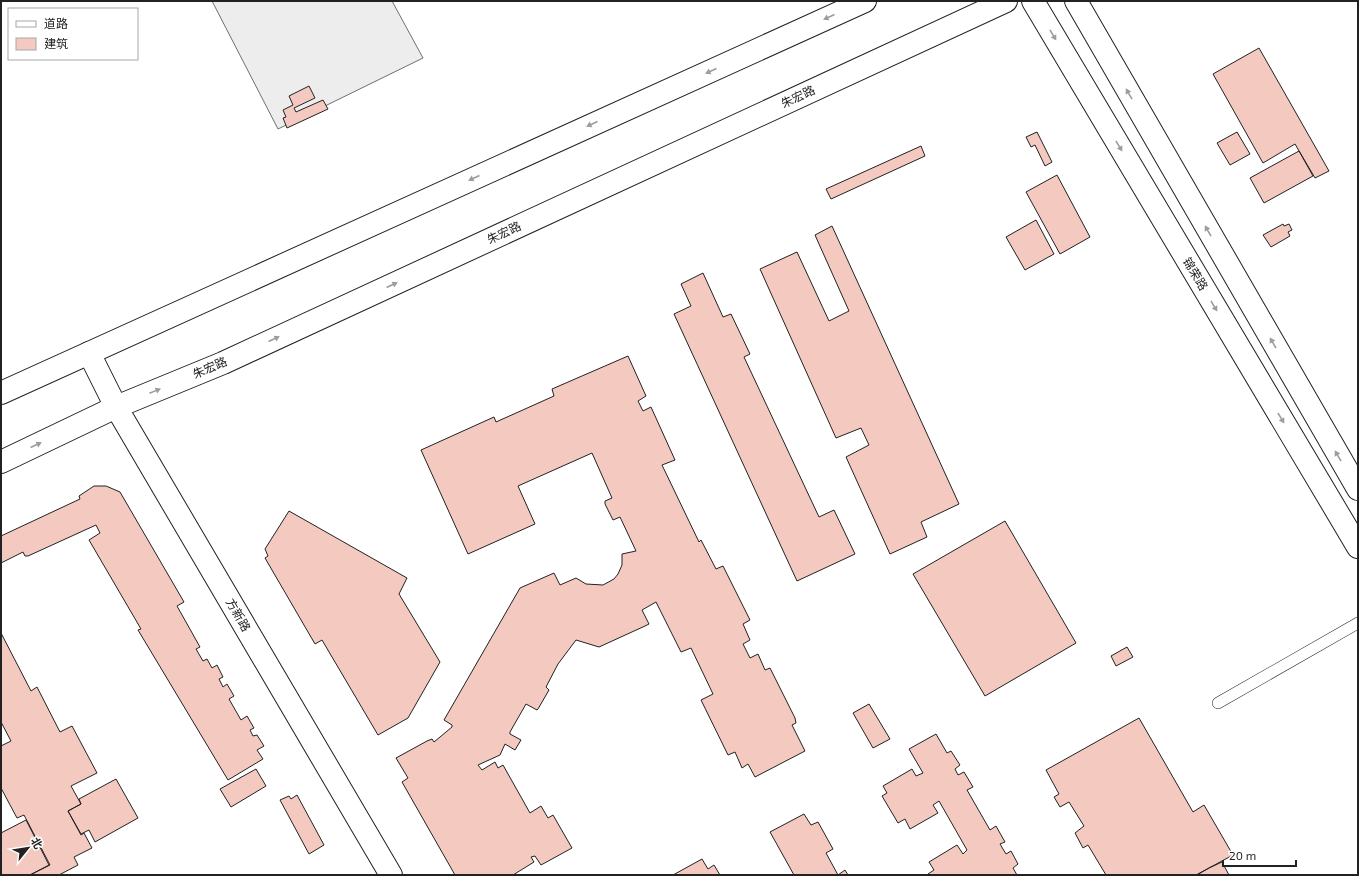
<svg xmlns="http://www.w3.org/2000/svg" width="1359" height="876" font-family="'Exo 2','Noto Sans SC',sans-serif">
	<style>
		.parking { fill: #ededed; stroke: #6f6f6f }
		.building { fill: #f3c9c0; stroke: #222 }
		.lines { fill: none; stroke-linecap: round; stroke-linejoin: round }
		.service-casing { stroke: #222; stroke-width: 12 }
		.tertiary-casing { stroke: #222; stroke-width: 24 }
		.primary-casing { stroke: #222; stroke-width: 24 }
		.service { stroke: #fff; stroke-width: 11 }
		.tertiary { stroke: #fff; stroke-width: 22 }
		.primary { stroke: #fff; stroke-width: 22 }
		.oneway { fill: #9c9c9c }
		.labels { text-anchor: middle; stroke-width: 3; stroke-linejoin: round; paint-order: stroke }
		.street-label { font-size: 12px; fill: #222; stroke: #fff }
	</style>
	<rect width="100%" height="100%" fill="#fff"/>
	<path class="parking" d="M 212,1 L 392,1 L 423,58 L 278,129 Z"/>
	<path class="building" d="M 1259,48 L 1329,171 L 1315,178 L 1295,144 L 1263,163 L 1213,74 Z
		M 309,86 L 315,98 L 294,108 L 296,112 L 323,100 L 328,109 L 287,128 L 283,118 L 286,117 L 283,110 L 293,105 L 289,96 Z
		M 1037,132 L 1052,162 L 1045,166 L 1035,145 L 1031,147 L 1026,137 Z
		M 1237,132 L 1250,154 L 1230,165 L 1217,143 Z
		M 921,146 L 925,156 L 831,199 L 826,189 Z
		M 1299,151 L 1313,176 L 1264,203 L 1250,178 Z
		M 1057,175 L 1090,237 L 1060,254 L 1026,192 Z
		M 1036,220 L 1054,254 L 1025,270 L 1006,237 Z
		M 1283,224 L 1284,226 L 1289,224 L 1292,230 L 1288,232 L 1290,236 L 1271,247 L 1263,235 Z
		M 832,226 L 959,504 L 921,522 L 927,537 L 890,554 L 846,457 L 869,445 L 861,428 L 836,438 L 760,269 L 797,252 L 829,321 L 849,311 L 815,235 Z
		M 703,273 L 723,317 L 731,314 L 750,354 L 744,357 L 819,517 L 834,510 L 855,554 L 797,581 L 674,314 L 691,306 L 681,284 Z
		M 628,356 L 646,396 L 638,401 L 643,411 L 651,407 L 675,460 L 662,465 L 699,542 L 701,540 L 716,569 L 723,566 L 750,620 L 743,624 L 750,640 L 743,644 L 750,658 L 758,654 L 765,670 L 770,668 L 795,718 L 796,723 L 792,725 L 805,751 L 755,777 L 748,764 L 742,768 L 735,752 L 728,755 L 701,700 L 713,694 L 691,648 L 681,652 L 656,602 L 642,610 L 649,624 L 645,626 L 599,647 L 576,640 L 558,664 L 546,687 L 549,690 L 538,709 L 537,710 L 526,704 L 510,732 L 510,734 L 521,740 L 515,750 L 505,744 L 500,755 L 478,765 L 482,770 L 495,762 L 498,768 L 503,765 L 530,813 L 541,806 L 548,818 L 553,815 L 572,848 L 541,865 L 535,856 L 531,857 L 534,862 L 513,875 L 455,875 L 402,782 L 408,778 L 396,758 L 427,741 L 432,739 L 434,742 L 452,727 L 452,725 L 444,720 L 520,588 L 554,573 L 560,585 L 576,578 L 586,584 L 603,585 L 614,579 L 618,574 L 622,565 L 622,554 L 636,551 L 620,517 L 613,520 L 605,504 L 605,501 L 612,498 L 592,453 L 518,486 L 535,524 L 468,554 L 421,450 L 494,417 L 496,422 L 554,396 L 552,389 Z
		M 94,486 L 106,486 L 120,492 L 184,602 L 177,606 L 200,647 L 196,649 L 203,661 L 207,659 L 212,668 L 217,665 L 223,677 L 219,679 L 223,687 L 227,684 L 234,696 L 229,699 L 241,720 L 247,716 L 254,728 L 250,730 L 253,736 L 257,735 L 264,746 L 257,750 L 263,759 L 228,780 L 138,630 L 141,629 L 89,540 L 100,533 L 96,525 L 28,556 L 25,556 L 23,552 L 1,563 L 1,536 L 80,499 L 79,496 Z
		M 289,511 L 407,578 L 399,594 L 440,662 L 408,718 L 378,735 L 322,640 L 315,644 L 265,558 L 268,556 L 265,549 Z
		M 1005,521 L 1076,643 L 985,696 L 913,574 Z
		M 1,633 L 31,691 L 37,687 L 60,732 L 72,726 L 97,773 L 71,786 L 81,804 L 68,811 L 81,835 L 84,833 L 92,848 L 74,857 L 78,865 L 59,875 L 30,875 L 50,865 L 24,815 L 17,818 L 1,788 L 1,746 L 11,741 L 1,722 Z
		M 1127,647 L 1133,657 L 1116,666 L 1111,656 Z
		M 869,704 L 890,739 L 873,748 L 853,713 Z
		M 1139,718 L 1193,812 L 1204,805 L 1233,855 L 1196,875 L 1106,875 L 1088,845 L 1083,848 L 1075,833 L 1084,826 L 1069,802 L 1060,807 L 1054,797 L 1059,794 L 1046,770 Z
		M 936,734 L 947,753 L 951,751 L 960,765 L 955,769 L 958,775 L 964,772 L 973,787 L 967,790 L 990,830 L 996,826 L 1005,842 L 1000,844 L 1006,854 L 1011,851 L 1018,864 L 1013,868 L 1017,875 L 928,875 L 928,874 L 934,870 L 929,862 L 957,845 L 963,854 L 967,850 L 939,801 L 933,805 L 938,813 L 910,829 L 905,819 L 898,823 L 882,796 L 887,793 L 883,786 L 912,769 L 916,776 L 923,773 L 909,749 Z
		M 256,769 L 266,786 L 231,807 L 220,789 Z
		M 116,779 L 138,818 L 95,842 L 89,830 L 81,834 L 68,811 L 81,804 L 79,799 Z
		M 297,795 L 324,845 L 309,854 L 280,800 L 289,796 L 291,799 Z
		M 804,814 L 811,825 L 818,822 L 833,849 L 826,853 L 838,875 L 845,870 L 848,875 L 794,875 L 770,832 Z
		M 26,820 L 49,865 L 30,875 L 1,875 L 1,833 Z
		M 702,859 L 708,869 L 714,865 L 720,875 L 673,875 Z
		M 1222,862 L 1229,875 L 1197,875 L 1209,868 Z"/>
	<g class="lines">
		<defs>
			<path id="service" d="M 1218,703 L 1358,623"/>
			<path id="tertiary" d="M 1033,1 L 1358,547
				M 1076,1 L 1358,489
				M 89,353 L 116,407 L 391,875"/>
			<path id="primary" d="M 1,393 L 865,1
				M 1,462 L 116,407 L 223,363 L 1006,1"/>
		</defs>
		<use href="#service" class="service-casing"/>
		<use href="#tertiary" class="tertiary-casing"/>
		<use href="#primary" class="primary-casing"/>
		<use href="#service" class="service"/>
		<use href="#tertiary" class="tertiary"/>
		<use href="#primary" class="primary"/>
	</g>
	<defs><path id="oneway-solid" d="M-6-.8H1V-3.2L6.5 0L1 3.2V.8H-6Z"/></defs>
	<g class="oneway">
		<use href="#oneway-solid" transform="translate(829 17) rotate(156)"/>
		<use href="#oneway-solid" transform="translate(1053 35) rotate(59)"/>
		<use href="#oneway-solid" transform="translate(711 71) rotate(156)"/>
		<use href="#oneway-solid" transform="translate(1129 94) rotate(-120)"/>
		<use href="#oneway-solid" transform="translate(592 124) rotate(156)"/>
		<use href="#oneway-solid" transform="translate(1119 146) rotate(59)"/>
		<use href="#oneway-solid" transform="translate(474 178) rotate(156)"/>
		<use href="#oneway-solid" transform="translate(1208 231) rotate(-120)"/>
		<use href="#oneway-solid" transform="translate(392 285) rotate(-25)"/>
		<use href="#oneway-solid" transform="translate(1214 306) rotate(59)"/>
		<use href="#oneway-solid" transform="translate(274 339) rotate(-25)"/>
		<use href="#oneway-solid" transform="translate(1273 343) rotate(-120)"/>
		<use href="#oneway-solid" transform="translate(155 391) rotate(-22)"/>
		<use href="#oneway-solid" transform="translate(1281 418) rotate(59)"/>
		<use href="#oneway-solid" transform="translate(36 445) rotate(-25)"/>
		<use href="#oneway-solid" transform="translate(1338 456) rotate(-120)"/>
	</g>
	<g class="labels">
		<g class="street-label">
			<text transform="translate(798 97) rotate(-25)" y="4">朱宏路</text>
			<text transform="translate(504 233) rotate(-25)" y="4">朱宏路</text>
			<text transform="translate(1195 274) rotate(59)" y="4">锦荣路</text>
			<text transform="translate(210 368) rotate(-23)" y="4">朱宏路</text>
			<text transform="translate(238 615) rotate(60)" y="4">方新路</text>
		</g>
	</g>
	<rect width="1359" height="876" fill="none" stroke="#222222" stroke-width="4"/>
	<rect x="8" y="8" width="130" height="52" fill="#ffffff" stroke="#a7a7a7"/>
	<rect x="16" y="21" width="20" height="6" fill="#ffffff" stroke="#a7a7a7"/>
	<text x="44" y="28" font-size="12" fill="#222222">道路</text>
	<rect x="16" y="38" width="20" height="12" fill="#f3c9c0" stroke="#a7a7a7"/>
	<text x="44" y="48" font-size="12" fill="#222222">建筑</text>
	<g transform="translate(28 848) rotate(60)" stroke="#ffffff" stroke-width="3" paint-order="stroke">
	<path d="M0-3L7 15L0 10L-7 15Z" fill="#222222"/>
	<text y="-6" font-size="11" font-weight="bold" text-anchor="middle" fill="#222222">北</text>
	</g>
	<path d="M1223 860v6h73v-6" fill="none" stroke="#222222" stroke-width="2"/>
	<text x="1229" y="860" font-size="12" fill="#222222" stroke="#ffffff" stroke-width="3" paint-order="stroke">20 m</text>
</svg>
